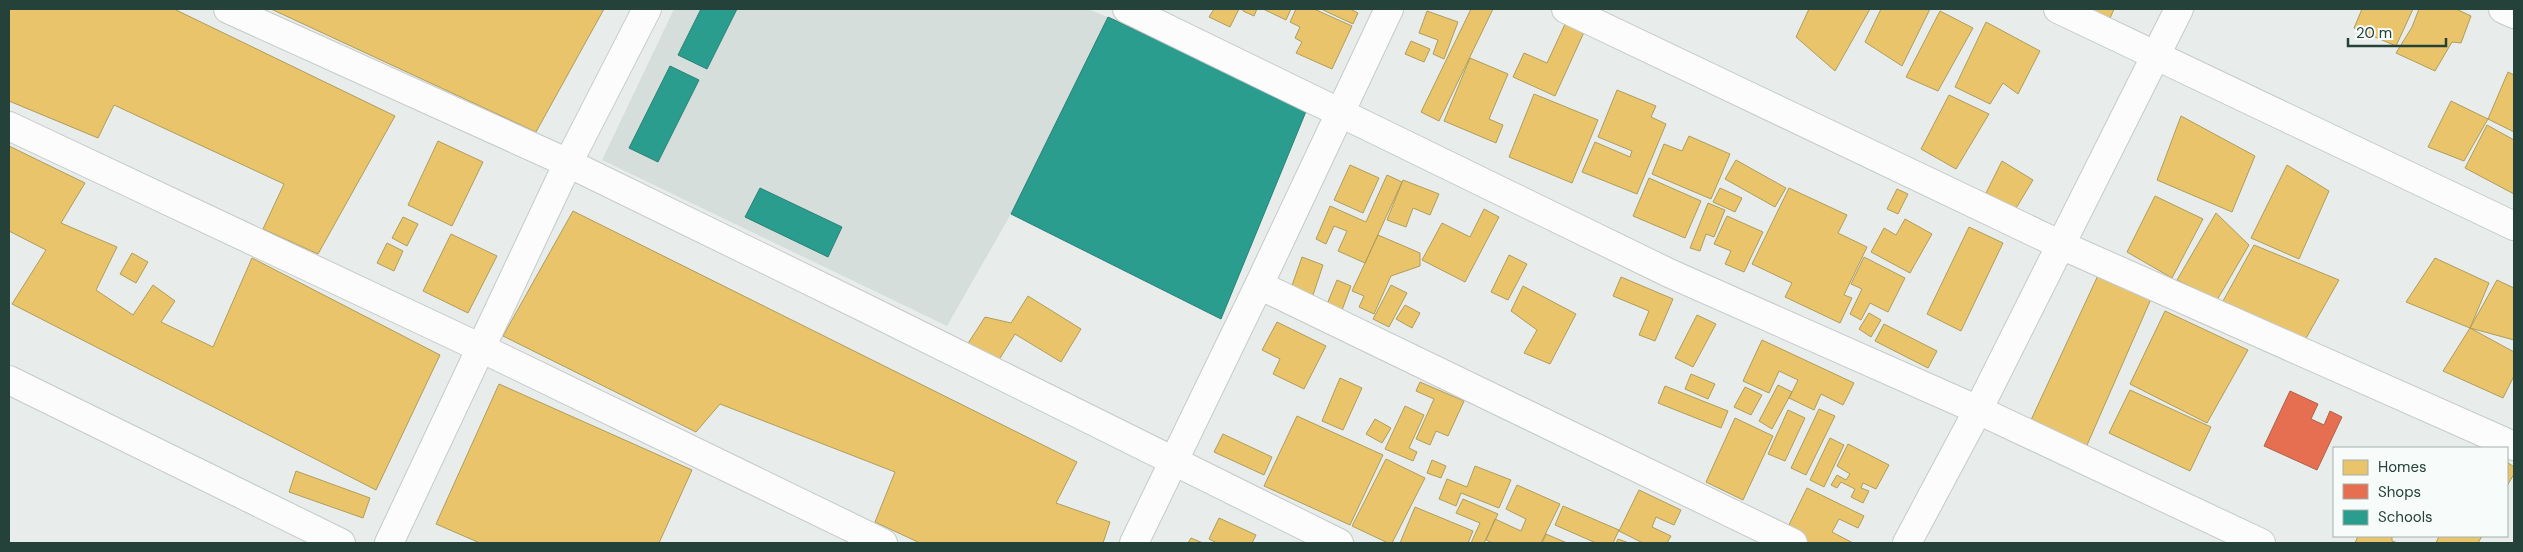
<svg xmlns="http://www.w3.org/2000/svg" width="2523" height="552" font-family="'DM Sans',sans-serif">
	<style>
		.built { fill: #d6dedb }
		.homes { fill: #e9c46a; stroke: #ae9d5c }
		.shops { fill: #e76f51; stroke: #ac624a }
		.schools { fill: #2a9d8f; stroke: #288276 }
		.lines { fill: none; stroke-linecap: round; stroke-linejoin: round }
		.minor-casing { stroke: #c5cac8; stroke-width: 30 }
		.minor { stroke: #fcfcfc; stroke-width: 28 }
	</style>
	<rect width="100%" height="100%" fill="#e8edeb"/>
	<path class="built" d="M 674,9 L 1088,9 L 1108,17 L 1011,214 L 947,326 L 602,160 Z"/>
	<path class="homes" d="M 9,9 L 174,9 L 395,116 L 318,254 L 263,229 L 284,184 L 114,105 L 98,138 L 9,101 Z
		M 271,9 L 604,9 L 536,132 Z
		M 1214,9 L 1239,9 L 1230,27 L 1209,17 Z
		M 1243,9 L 1257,9 L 1254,16 L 1243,11 Z
		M 1263,9 L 1291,9 L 1286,20 Z
		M 1296,9 L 1314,9 L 1352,26 L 1332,69 L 1296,53 L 1302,42 L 1295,38 L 1300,27 L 1290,22 Z
		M 1321,9 L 1350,9 L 1358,13 L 1353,24 Z
		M 1471,9 L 1493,9 L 1439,121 L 1421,112 Z
		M 1809,9 L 1870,9 L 1835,71 L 1796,37 Z
		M 1881,9 L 1930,9 L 1902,66 L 1865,42 Z
		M 2071,9 L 2114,9 L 2108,23 Z
		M 2362,9 L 2413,9 L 2396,46 L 2354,28 Z
		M 2419,9 L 2456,9 L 2471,16 L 2461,43 L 2452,42 L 2435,71 L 2396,53 L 2412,27 Z
		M 1427,11 L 1458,22 L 1444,59 L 1433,54 L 1438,40 L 1419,33 Z
		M 1940,11 L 1973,28 L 1938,91 L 1906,77 Z
		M 1566,22 L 1585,30 L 1555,96 L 1513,77 L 1524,53 L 1547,63 Z
		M 1986,22 L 2040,51 L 2018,94 L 2003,83 L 1990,104 L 1955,87 Z
		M 1411,41 L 1430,49 L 1424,62 L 1405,54 Z
		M 1470,58 L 1508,74 L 1489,119 L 1503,125 L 1496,143 L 1444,121 Z
		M 2508,72 L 2514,75 L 2514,132 L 2488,119 Z
		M 1617,90 L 1656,106 L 1651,117 L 1666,124 L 1637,194 L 1582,172 L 1595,142 L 1630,157 L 1632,151 L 1598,137 Z
		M 1534,94 L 1598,120 L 1572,183 L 1509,157 Z
		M 1949,95 L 1989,114 L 1956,169 L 1921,149 Z
		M 2451,101 L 2488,119 L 2464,161 L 2428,147 Z
		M 2181,116 L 2255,156 L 2232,212 L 2157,180 Z
		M 2487,125 L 2514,140 L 2514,194 L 2465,168 Z
		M 1689,136 L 1730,154 L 1711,199 L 1652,174 L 1664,144 L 1682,151 Z
		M 438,141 L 483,162 L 452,226 L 408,205 Z
		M 9,146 L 85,183 L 61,223 L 117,247 L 96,290 L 133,315 L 153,285 L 175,301 L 161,322 L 213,347 L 252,258 L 440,355 L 376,490 L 12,304 L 46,250 L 9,231 Z
		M 1736,160 L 1786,188 L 1775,207 L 1725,179 Z
		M 2002,161 L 2033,180 L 2015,210 L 1986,193 Z
		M 1350,165 L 1379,178 L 1363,213 L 1334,200 Z
		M 2287,165 L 2329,191 L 2299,259 L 2251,238 Z
		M 1387,175 L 1402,182 L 1365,263 L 1338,251 L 1347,231 L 1334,226 L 1326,244 L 1316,239 L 1330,206 L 1366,222 Z
		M 1649,178 L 1701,201 L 1685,238 L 1633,216 Z
		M 1403,180 L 1439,194 L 1430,215 L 1413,208 L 1406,227 L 1387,220 Z
		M 1720,188 L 1742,198 L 1735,212 L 1713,202 Z
		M 1789,188 L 1847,215 L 1838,233 L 1867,247 L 1844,295 L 1852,298 L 1840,323 L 1785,297 L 1792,283 L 1752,264 Z
		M 1897,189 L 1908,194 L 1898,214 L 1887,209 Z
		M 2155,196 L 2203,219 L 2172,278 L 2127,252 Z
		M 1708,203 L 1725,210 L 1714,237 L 1706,234 L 1700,251 L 1690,248 Z
		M 1484,209 L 1499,217 L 1465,282 L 1422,260 L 1442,223 L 1470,237 Z
		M 573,211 L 1077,462 L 1056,503 L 1110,522 L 1103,543 L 920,543 L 875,522 L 895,472 L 720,404 L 696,432 L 503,336 Z
		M 2216,213 L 2249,245 L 2217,300 L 2177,280 Z
		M 1727,216 L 1763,232 L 1744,272 L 1725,264 L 1731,251 L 1714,244 Z
		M 403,217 L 418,224 L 407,246 L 392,238 Z
		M 1905,219 L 1932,234 L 1910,273 L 1871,252 L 1884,228 L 1896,235 Z
		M 1969,227 L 2003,243 L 1961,331 L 1927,314 Z
		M 451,234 L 497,256 L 468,313 L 423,291 Z
		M 1378,235 L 1420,253 L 1420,266 L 1391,276 L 1374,314 L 1359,307 L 1364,296 L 1352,291 Z
		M 387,243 L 403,251 L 394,271 L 377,263 Z
		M 2254,245 L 2339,280 L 2305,340 L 2223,301 Z
		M 132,253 L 148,262 L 136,283 L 120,274 Z
		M 1509,255 L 1527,264 L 1508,300 L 1491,292 Z
		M 1302,257 L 1323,265 L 1312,298 L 1290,291 Z
		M 1864,257 L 1905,278 L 1888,312 L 1870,303 L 1861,320 L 1850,314 L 1862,289 L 1851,284 Z
		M 2435,258 L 2489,283 L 2470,328 L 2406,302 Z
		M 2100,271 L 2151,299 L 2084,452 L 2031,420 Z
		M 1621,277 L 1673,299 L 1655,341 L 1639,335 L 1649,311 L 1613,296 Z
		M 1337,280 L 1351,286 L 1342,310 L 1327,304 Z
		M 2497,280 L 2514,288 L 2514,340 L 2470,328 Z
		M 1391,285 L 1407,293 L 1389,327 L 1373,319 Z
		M 1523,286 L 1576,314 L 1550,364 L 1524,353 L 1537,330 L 1511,311 Z
		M 1028,296 L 1081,329 L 1061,362 L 1015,334 L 997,363 L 967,345 L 985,317 L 1011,323 Z
		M 1405,305 L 1420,313 L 1412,328 L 1396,319 Z
		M 2165,311 L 2248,350 L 2207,423 L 2130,384 Z
		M 1869,313 L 1881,320 L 1871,337 L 1859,329 Z
		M 1697,315 L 1716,324 L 1693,367 L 1675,358 Z
		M 1277,322 L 1326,346 L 1304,389 L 1273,374 L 1280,359 L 1262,350 Z
		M 1884,324 L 1937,351 L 1928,368 L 1875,341 Z
		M 2470,328 L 2514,352 L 2514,376 L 2503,398 L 2443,371 Z
		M 1762,340 L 1854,383 L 1843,405 L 1821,394 L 1814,410 L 1789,398 L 1798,380 L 1779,371 L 1769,393 L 1743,381 Z
		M 1691,374 L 1715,384 L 1708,399 L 1685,389 Z
		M 1340,378 L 1362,388 L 1343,430 L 1322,421 Z
		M 1420,382 L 1464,401 L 1448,436 L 1436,431 L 1430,445 L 1416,439 L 1434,399 L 1416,391 Z
		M 499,384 L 692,470 L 659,543 L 480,543 L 436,524 Z
		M 1778,385 L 1792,392 L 1772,429 L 1759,421 Z
		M 1665,386 L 1728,411 L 1721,428 L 1658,403 Z
		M 1745,387 L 1762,395 L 1751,415 L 1734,407 Z
		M 2130,390 L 2211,427 L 2190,471 L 2109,433 Z
		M 1405,406 L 1424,415 L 1409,448 L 1417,452 L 1413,461 L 1385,449 Z
		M 1819,409 L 1835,416 L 1806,475 L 1791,468 Z
		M 1788,410 L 1805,418 L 1785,461 L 1768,454 Z
		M 1297,416 L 1383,455 L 1350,525 L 1264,486 Z
		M 1735,418 L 1773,436 L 1743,500 L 1706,482 Z
		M 1375,419 L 1391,428 L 1382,443 L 1366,434 Z
		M 1223,434 L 1272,457 L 1264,475 L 1214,452 Z
		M 1830,438 L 1844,445 L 1824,487 L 1810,480 Z
		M 1848,444 L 1889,465 L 1876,489 L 1863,483 L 1861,488 L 1869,491 L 1863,503 L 1851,497 L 1855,489 L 1841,482 L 1837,488 L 1831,485 L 1837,475 L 1846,480 L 1850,474 L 1837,466 Z
		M 1386,459 L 1425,478 L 1392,543 L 1388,543 L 1352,526 Z
		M 1432,460 L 1446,466 L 1441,478 L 1427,473 Z
		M 2507,462 L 2514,467 L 2514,474 L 2507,486 Z
		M 1475,466 L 1511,480 L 1499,508 L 1461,493 L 1456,506 L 1439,499 L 1447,479 L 1467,487 Z
		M 296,471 L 370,498 L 363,518 L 289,492 Z
		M 1517,485 L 1560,504 L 1541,543 L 1493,543 L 1486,540 L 1495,519 L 1521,531 L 1526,519 L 1506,509 Z
		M 1807,488 L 1864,516 L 1858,528 L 1839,519 L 1832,532 L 1853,543 L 1807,543 L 1785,533 Z
		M 1639,490 L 1681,510 L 1674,525 L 1656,517 L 1652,527 L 1671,536 L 1667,543 L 1643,543 L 1619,531 Z
		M 1463,499 L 1498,514 L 1484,543 L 1471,543 L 1480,523 L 1456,513 Z
		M 1563,506 L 1619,530 L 1613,543 L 1596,543 L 1555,525 Z
		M 1415,507 L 1473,531 L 1468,543 L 1400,543 Z
		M 1219,518 L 1256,535 L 1252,543 L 1217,543 L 1209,539 Z
		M 1546,534 L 1567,543 L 1542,543 Z
		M 2358,536 L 2392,536 L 2392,541 L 2398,543 L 2355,543 Z
		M 2439,536 L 2482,536 L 2478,543 L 2436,543 Z
		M 1191,538 L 1203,543 L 1188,543 Z
		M 1618,539 L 1629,543 L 1616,543 Z"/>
	<path class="shops" d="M 2290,391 L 2318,404 L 2311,419 L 2324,425 L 2330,411 L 2342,417 L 2317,470 L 2264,446 Z"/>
	<path class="schools" d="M 701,9 L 737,9 L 707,69 L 678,55 Z
		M 1108,17 L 1307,109 L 1221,319 L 1011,214 Z
		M 670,66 L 699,80 L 658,162 L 629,148 Z
		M 760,188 L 842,227 L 828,257 L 745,217 Z"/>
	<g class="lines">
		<defs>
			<path id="minor" d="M 228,9 L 568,163 L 859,305 L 1339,543
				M 1127,9 L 1669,273 L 1978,410 L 2261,543
				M 1566,9 L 2061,245 L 2514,446
				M 2058,9 L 2514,226
				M 2503,9 L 2514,14
				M 9,126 L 481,348 L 883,543
				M 1259,285 L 1793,543
				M 9,380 L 341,543
				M 389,543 L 568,163 L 647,9
				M 1134,543 L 1259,285 L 1389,9
				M 1907,543 L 1978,410 L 2179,9"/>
		</defs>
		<use href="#minor" class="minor-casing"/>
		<use href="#minor" class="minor"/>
	</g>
	<rect width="2523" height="552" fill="none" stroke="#24423a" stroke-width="20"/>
	<rect x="2333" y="447" width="175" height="90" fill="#f7fbf9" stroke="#a3b1ad"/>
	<rect x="2343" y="460" width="25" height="15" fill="#e9c46a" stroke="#a3b1ad"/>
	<text x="2378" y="472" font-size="15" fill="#24423a">Homes</text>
	<rect x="2343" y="484" width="25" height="15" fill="#e76f51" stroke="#a3b1ad"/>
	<text x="2378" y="497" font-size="15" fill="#24423a">Shops</text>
	<rect x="2343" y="510" width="25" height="15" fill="#2a9d8f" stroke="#a3b1ad"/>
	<text x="2378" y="522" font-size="15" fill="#24423a">Schools</text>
	<path d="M2348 38v8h98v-8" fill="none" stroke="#24423a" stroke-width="2.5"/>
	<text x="2356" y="38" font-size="15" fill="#24423a" stroke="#f7fbf9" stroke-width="4" paint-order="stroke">20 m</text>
</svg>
